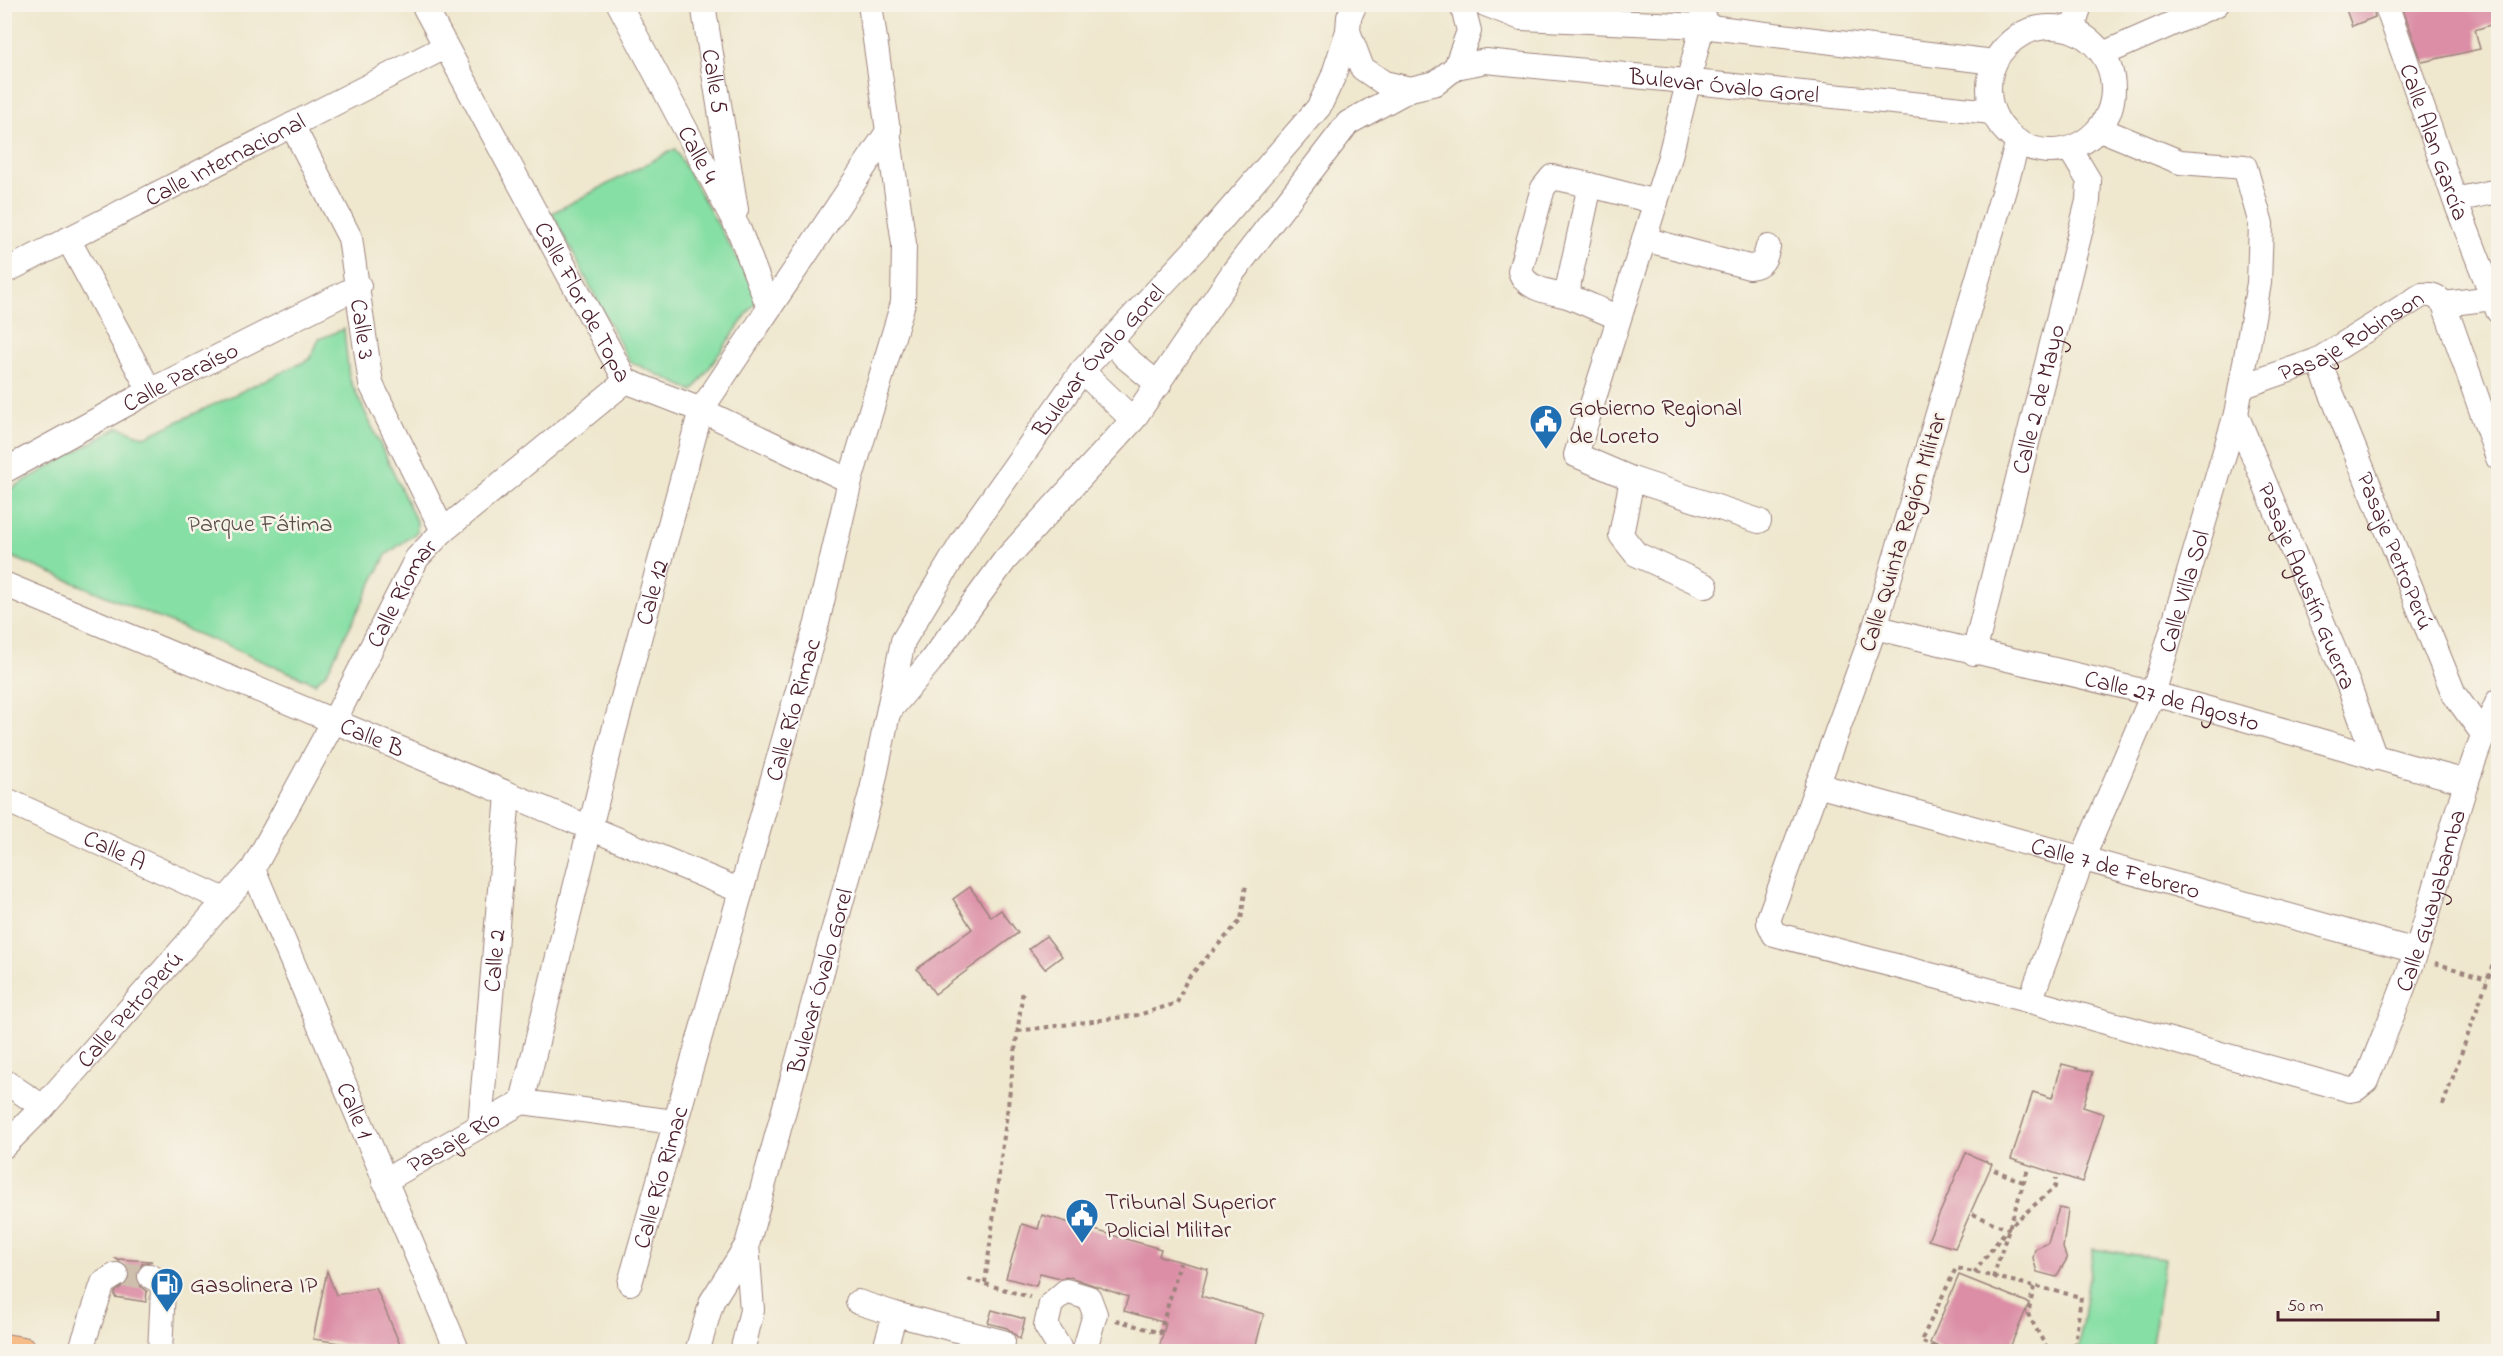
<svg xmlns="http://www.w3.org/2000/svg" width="2503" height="1356" font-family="'Indie Flower',sans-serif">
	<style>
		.green { fill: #86dfa4; stroke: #687f68; stroke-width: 1.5 }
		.building { fill: #db8ea6 }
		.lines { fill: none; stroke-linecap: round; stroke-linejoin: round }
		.minor-tunnel { stroke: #cebfad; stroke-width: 24; stroke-dasharray: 24 12; stroke-linecap: butt }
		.minor-casing { stroke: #9c837c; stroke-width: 26 }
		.major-casing { stroke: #9c837c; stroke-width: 32 }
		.path { stroke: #9c837c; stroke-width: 4; stroke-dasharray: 4.5 4.5; stroke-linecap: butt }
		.minor { stroke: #fff; stroke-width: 24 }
		.major { stroke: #f7bd88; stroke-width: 30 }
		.labels { text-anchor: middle; stroke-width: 5; stroke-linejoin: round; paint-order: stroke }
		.street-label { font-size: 24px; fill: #4a1f2b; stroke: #f7f3e8 }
		.poi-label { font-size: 24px; fill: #4a1f2b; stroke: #f7f3e8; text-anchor: start }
		.park-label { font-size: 24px; fill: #594f49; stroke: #f7f3e8 }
	</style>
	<rect width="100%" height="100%" fill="#f7f3e8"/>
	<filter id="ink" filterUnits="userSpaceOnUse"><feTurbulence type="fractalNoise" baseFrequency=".0167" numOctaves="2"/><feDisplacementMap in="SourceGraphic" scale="12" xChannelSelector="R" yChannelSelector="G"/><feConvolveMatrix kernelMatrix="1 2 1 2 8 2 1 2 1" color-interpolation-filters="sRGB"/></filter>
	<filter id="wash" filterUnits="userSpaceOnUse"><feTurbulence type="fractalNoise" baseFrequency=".008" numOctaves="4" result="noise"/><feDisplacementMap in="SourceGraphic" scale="24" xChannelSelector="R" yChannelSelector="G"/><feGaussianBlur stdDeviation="1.35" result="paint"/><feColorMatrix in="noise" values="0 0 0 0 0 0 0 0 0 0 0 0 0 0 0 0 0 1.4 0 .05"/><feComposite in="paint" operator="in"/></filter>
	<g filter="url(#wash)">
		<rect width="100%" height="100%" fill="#efe7ce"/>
		<path class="green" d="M 675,149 L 759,297 L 693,391 L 629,361 L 552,213 Z
			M 344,329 L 349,378 L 417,523 L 417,532 L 386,555 L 327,672 L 315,683 L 5,554 L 5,492 L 119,427 L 145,437 L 310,359 L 319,339 Z
			M 2093,1249 L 2165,1259 L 2151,1351 L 2078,1351 Z"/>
		<g id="blocks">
			<path class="building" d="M 2344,4 L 2372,4 L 2375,17 L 2352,26 Z
				M 2401,4 L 2499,4 L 2499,22 L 2475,30 L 2480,49 L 2422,62 Z
				M 970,887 L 991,917 L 1001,910 L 1018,933 L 935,994 L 917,969 L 972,929 L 953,899 Z
				M 1046,936 L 1062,956 L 1045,969 L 1029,949 Z
				M 2062,1064 L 2093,1072 L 2083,1107 L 2104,1114 L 2082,1182 L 2011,1159 L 2033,1092 L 2052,1098 Z
				M 1966,1153 L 1992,1164 L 1955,1248 L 1928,1240 Z
				M 2059,1208 L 2068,1210 L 2063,1248 L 2067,1259 L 2056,1277 L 2037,1272 L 2033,1258 L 2035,1249 L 2048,1243 Z
				M 1042,1215 L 1161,1249 L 1159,1256 L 1208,1269 L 1201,1296 L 1264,1314 L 1254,1352 L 1174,1352 L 1159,1348 L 1166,1323 L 1124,1311 L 1128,1297 L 1070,1277 L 1060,1278 L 1040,1273 L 1036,1286 L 1006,1278 L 1022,1224 L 1038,1229 Z
				M 116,1259 L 152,1261 L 142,1264 L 136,1276 L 138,1284 L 147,1291 L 146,1302 L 115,1297 L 115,1292 L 128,1282 L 130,1275 L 128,1267 Z
				M 327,1271 L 336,1295 L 376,1288 L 401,1347 L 365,1347 L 313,1339 Z
				M 1959,1275 L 2029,1303 L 2008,1352 L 1950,1352 L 1930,1343 Z
				M 992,1310 L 1025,1319 L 1020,1339 L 1007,1328 L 988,1323 Z"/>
		</g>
	</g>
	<g filter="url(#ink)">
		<use href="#blocks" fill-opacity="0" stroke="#9c837c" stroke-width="1.5"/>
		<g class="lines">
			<path class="minor-tunnel" d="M 116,1275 L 150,1276"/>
			<defs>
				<g id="minor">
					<path id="s1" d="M 423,4 L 626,381 L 701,410 L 850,481"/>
					<path id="s2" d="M 619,4 L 739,230 L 769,308"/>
					<path id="s3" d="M 703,4 L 736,210"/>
					<path d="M 1355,4 L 1349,17 L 1348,31 L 1362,68 L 1384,83 L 1410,89 L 1436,83 L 1456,67 L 1469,31 L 1462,4"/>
					<path d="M 1485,4 L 1521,18 L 1702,26 L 1994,62"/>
					<path d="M 1704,4 L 1702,26 L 1669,160 L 1576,455 L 1632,479 L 1621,535 L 1636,554 L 1706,586"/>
					<path id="s4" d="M 2386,4 L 2455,200 L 2498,311"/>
					<circle cx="2051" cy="89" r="62"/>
					<path d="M 2073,30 L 2080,4"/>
					<path d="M 2103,54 L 2217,4"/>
					<path id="s5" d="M 1456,67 L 1486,61 L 1992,112"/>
					<path id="s6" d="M 292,125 L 350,238 L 371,384 L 443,531"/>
					<path id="s7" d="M 2018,142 L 1875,627 L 1769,918 L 1769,923 L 1774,934 L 2030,1001 L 2350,1090 L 2356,1089 L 2366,1081 C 2383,1037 2402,994 2417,949 C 2444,866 2461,780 2498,701"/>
					<path d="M 2455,200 L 2498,191"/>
					<path d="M 68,239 L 150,391"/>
					<path d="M 1644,239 L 1749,267 C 1763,266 1765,259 1768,247"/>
					<path id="s8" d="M 4,272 L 445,47"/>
					<path d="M 1568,296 C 1551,292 1526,290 1520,271 L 1543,188 L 1552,177 L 1590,185"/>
					<path d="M 2444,304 L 2493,298"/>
					<path d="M 1617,317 L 1568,296 L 1569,282 L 1590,185 L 1656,202"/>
					<path d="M 1111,340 L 1125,357 L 1159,385"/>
					<path id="s9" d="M 2318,360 L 2454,694 L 2483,734"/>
					<path d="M 1082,371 L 1133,420"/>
					<path id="s10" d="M 2241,387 L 2318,360 L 2422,295 C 2432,294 2437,296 2444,304 L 2498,458"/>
					<path id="s11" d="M 2236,414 L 2349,686 L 2375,758"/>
					<path id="s12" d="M 4,471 L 150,391 L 359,286"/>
					<path d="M 1632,479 L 1759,521"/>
					<path id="s13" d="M 4,584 C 251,685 495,789 741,891"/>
					<path id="s14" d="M 1875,627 C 1967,651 2061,670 2153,694 C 2258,721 2362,755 2467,782"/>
					<path id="s15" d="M 1974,653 L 2088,201 L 2089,181 L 2070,149"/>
					<path d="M 890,710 L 930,662 L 1005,560 L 1133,420 L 1234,271 L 1348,123 L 1410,89"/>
					<path id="s16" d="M 1817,785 L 2416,951"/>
					<path id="s17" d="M 4,799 L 225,900"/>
					<path id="s18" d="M 253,869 L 458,1352"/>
					<path id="s19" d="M 2030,1001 L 2083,857 L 2153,694 L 2236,414 L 2259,283 L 2261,224 L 2245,167 L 2180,162 L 2100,129"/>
					<path d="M 4,1081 L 43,1107"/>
					<path id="s20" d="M 522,1102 L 614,731 L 701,410 L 889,130"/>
					<path d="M 522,1102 L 674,1122"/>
					<path id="s21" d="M 480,1126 L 508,795"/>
					<path id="s22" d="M 4,1146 L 43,1107 L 253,869 L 335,719 L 417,558 L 443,531 L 626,381"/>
					<path id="s23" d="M 384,1181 L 522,1102"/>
					<path d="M 150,1276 L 159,1281 L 163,1289 L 160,1352"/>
					<path id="s24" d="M 630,1283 L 817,623 L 850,481 L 903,303 L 904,244 L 870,4"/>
					<path d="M 858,1302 L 895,1314 L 1003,1342 L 1000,1352"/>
					<path d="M 80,1352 L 103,1283 L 116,1275"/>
					<path id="s25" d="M 697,1352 L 712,1301 L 747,1245 L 872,790 L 903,641 L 967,534 L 1082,371 L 1203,241 L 1319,107 L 1333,77 L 1348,31"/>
					<path d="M 742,1352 L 752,1310 L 747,1245"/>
					<path d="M 884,1352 L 895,1314"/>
					<path d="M 1058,1352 L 1059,1347 L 1046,1326 L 1051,1304 L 1066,1291 L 1089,1298 L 1095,1314 L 1084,1352"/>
				</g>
				<path id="major" d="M 4,1349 L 23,1352"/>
			</defs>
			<use href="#minor" class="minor-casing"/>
			<use href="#major" class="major-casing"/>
			<path class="path" d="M 2435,963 L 2487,979
				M 1018,1031 L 1138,1015 L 1177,1003 L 1187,979 L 1241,920 L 1246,884
				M 2443,1105 L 2492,967 L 2498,969
				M 1994,1170 L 2023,1182
				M 1973,1214 L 2007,1229
				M 1974,1273 L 2007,1229 L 2055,1187 L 2056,1178
				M 1993,1278 L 2028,1169
				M 968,1279 L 1030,1297
				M 985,1283 L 1023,989
				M 2034,1287 L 2028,1314 L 2049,1352
				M 1116,1320 L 1160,1333 L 1180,1263
				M 1943,1352 L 1921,1341 L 1956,1268 L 2081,1297 L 2074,1352"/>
			<use href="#minor" class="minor"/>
			<use href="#major" class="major"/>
		</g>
	</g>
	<defs>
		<symbol id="civic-pin" viewBox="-11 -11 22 30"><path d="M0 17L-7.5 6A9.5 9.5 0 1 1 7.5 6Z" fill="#1f6fb2" stroke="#f7f3e8"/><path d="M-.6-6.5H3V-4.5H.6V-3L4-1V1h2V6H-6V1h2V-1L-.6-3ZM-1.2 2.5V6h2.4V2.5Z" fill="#fff"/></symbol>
		<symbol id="fuel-pin" viewBox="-11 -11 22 30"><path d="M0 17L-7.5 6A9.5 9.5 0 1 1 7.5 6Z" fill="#1f6fb2" stroke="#f7f3e8"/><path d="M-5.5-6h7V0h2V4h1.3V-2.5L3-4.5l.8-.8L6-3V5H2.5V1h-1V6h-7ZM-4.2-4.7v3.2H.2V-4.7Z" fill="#fff"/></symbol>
	</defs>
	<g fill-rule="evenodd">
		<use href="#civic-pin" x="1527" y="402" width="38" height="52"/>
		<use href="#civic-pin" x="1063" y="1196" width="38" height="52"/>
		<use href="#fuel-pin" x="148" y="1265" width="38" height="52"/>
	</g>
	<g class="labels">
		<g class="street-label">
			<text dy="8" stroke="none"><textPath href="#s3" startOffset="78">Calle 5</textPath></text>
			<text dy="8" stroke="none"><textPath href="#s5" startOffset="270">Bulevar Óvalo Gorel</textPath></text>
			<text dy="8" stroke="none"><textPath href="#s4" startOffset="146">Calle Alan García</textPath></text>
			<text dy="8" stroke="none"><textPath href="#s2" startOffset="170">Calle 4</textPath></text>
			<text dy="8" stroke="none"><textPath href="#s8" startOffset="248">Calle Internacional</textPath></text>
			<text dy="8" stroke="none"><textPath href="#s1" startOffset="338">Calle Flor de Topa</textPath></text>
			<text dy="8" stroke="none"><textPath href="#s6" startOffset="219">Calle 3</textPath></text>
			<text dy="8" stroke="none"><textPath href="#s10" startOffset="122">Pasaje Robinson</textPath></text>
			<text dy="8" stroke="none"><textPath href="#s25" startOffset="1086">Bulevar Óvalo Gorel</textPath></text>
			<text dy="8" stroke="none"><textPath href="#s12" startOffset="200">Calle Paraíso</textPath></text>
			<text dy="8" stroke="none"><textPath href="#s15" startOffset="262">Calle 2 de Mayo</textPath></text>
			<text transform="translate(1902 532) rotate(-73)" y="8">Calle Quinta Región Militar</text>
			<text dy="8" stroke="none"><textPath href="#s9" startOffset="206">Pasaje PetroPerú</textPath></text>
			<text dy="8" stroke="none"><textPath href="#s11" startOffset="186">Pasaje Agustín Guerra</textPath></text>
			<text dy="8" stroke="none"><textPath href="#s20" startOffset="526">Cale 12</textPath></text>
			<text dy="8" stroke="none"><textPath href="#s19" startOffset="438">Calle Villa Sol</textPath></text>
			<text dy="8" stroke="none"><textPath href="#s22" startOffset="686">Calle Ríomar</textPath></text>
			<text dy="8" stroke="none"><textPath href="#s14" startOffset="306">Calle 27 de Agosto</textPath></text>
			<text dy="8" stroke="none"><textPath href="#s24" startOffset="596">Calle Río Rimac</textPath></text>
			<text dy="8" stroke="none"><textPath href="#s13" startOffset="399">Calle B</textPath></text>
			<text dy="8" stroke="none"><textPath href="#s17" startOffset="122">Calle A</textPath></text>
			<text dy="8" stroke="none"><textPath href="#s16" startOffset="310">Calle 7 de Febrero</textPath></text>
			<text dy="8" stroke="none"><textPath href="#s7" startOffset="1640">Calle Guayabamba</textPath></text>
			<text dy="8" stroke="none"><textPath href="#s21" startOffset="166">Calle 2</textPath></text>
			<text dy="8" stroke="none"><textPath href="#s25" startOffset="393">Bulevar Óvalo Gorel</textPath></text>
			<text dy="8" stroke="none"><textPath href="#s22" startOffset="186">Calle PetroPerú</textPath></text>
			<text dy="8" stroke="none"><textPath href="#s18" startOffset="262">Calle 1</textPath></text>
			<text dy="8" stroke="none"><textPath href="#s23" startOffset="80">Pasaje Río</textPath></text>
			<text dy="8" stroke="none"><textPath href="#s24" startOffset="110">Calle Río Rimac</textPath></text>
		</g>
		<g class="poi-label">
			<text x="1569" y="415">Gobierno Regional<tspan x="1569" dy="28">de Loreto</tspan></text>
			<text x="1105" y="1209">Tribunal Superior<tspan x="1105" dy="28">Policial Militar</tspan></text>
			<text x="190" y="1292">Gasolinera IP</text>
		</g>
		<g class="park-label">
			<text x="260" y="531">Parque Fátima</text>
		</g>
	</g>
	<rect width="2503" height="1356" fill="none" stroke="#f7f3e8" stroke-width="24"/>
	<path d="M2278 1311v9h160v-9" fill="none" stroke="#4a1f2b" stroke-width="3"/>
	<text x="2287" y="1311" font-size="18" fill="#4a1f2b" stroke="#f7f3e8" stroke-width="4.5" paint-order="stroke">50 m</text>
</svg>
